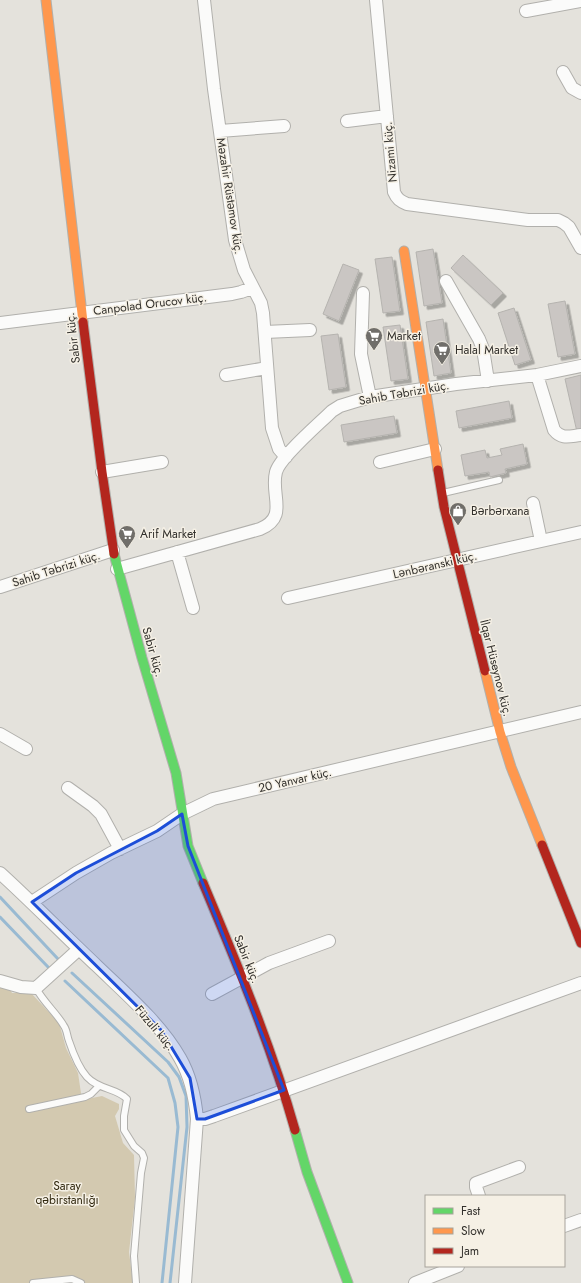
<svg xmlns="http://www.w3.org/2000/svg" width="581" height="1283" font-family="Jost,sans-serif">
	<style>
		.green { fill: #d3c9b0 }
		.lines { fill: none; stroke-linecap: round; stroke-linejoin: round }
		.stream { stroke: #99bad2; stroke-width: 3 }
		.building { fill: #cac6c3; stroke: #b5b3af; filter: url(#shadow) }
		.lane-casing { stroke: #b1b0ac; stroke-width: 8 }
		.street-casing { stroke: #b1b0ac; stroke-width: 14 }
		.fast-casing { stroke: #b1b0ac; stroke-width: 11 }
		.slow-casing { stroke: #b1b0ac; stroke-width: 11 }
		.jam-casing { stroke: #b1b0ac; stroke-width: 11 }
		.lane { stroke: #fbfbfa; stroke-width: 6 }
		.street { stroke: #fbfbfa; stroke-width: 12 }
		.fast { stroke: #63d668; stroke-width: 9 }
		.slow { stroke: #ff974d; stroke-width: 9 }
		.jam { stroke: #b3261e; stroke-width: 9 }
		.marked { fill: #1d4ed8; fill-opacity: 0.2; stroke: #1d4ed8; stroke-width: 3; stroke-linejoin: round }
		.labels { text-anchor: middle; stroke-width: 3; stroke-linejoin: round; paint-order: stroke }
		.street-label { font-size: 12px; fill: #32302c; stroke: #f5f0e5 }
		.poi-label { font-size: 12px; fill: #32302c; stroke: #f5f0e5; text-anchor: start }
		.park-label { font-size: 12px; fill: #31280f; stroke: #f5f0e5 }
	</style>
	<defs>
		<filter id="shadow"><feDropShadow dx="3.5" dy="3.5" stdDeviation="0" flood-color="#0004"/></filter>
	</defs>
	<rect width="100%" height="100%" fill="#e4e2dc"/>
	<path class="green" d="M 0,985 L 8,986 L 12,993 L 31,993 L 59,1023 L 66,1048 L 78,1073 L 82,1100 L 102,1096 L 119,1104 L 119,1109 L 115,1116 L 123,1143 L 134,1155 L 135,1198 L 129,1252 L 133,1283 L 0,1283 Z"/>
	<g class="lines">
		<path class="stream" d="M 0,897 L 58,959
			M 0,917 L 49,968
			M 72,973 L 168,1062 L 179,1077 L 186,1096 L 187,1127 L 170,1283
			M 65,981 L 168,1078 L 175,1103 L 178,1127 L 162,1283"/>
	</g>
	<path class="building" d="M 433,249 L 442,303 L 424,306 L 416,252 Z
		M 463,255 L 503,293 L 491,305 L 451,268 Z
		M 392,257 L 400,311 L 383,313 L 375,259 Z
		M 343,264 L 359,270 L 339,321 L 323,314 Z
		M 565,301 L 575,354 L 558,357 L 548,304 Z
		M 514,308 L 531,360 L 515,365 L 498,313 Z
		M 443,319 L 451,373 L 434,376 L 426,322 Z
		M 400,325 L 408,379 L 391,381 L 383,327 Z
		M 338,334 L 346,387 L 329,390 L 321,336 Z
		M 581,375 L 581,431 L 577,432 L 565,379 Z
		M 509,401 L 512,418 L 459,428 L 456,411 Z
		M 394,416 L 397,433 L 344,442 L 341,425 Z
		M 523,444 L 527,464 L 505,469 L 506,473 L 490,477 L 489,472 L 465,476 L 461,455 L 485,450 L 487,458 L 502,455 L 500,449 Z"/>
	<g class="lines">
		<defs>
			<path id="lane" d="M 443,493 L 499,480
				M 36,988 C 44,1003 56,1012 64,1026 C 67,1030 67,1036 69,1041 C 73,1053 78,1067 87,1077 C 99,1090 117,1088 127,1099 L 124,1116 L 124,1130 L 134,1146 L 142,1153 L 144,1158 L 141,1173 L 134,1256 L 136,1283
				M 29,1109 L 85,1097 L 91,1094 L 99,1086
				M 33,1283 L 72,1279 L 81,1283"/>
			<path id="street" d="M 204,0 L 214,89 L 235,240 L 244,270 L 261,303 L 263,313 L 272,428 L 279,449 L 286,457
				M 376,0 L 394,192 C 397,199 400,201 407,204 L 528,220 L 558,220 L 564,223 L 569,227 L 581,248
				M 526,11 L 581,1
				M 563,72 L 572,88 L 581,93
				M 347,121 L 387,116
				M 220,131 L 284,126
				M 446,281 L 479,339 L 483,349 L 488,381
				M 363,293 L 361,354 L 370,397
				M 0,323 L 232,294 L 241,292 L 252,288
				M 265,332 L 310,330
				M 226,375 L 267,368
				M 537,375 L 554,430 C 562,440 570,436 581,435
				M 380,462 L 435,449
				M 102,472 L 162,462
				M 533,503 L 541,541
				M 177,552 L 193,608
				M 117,569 L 260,529 C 289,517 270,495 276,472 C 280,457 319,424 332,411 L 340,406 L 353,402 L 370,397 L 456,384 L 537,375 L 581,366
				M 0,587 L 113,550
				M 288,598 L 581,532
				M 0,734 L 26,749
				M 68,788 L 93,806 L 101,814 L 120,849
				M 0,873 C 33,903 64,935 97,966 C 125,993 161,1024 180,1058 C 191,1077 195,1097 197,1119 L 185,1283
				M 32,902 L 76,873 L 111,853 L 157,831 L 182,814 L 213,799 L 581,712
				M 0,981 L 21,987 L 36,988 L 79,949
				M 212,994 L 269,963 L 329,941
				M 197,1119 L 205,1119 L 214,1116 L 581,983
				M 479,1196 L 476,1187 L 476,1183 L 519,1167
				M 564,1226 L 581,1220
				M 415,1283 L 458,1266"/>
			<path id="fast" d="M 114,554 L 142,658 L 176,773 L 188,846 L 203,883
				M 295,1130 L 307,1172 L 348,1283"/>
			<path id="slow" d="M 46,0 L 83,322
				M 404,251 L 438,470
				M 485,671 L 500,732 L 511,767 L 542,845"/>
			<path id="jam" d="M 83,322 L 102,472 L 114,554
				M 438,470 L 444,507 L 485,671
				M 542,845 L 581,943
				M 203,883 C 237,964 271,1045 295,1130"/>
		</defs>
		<use href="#lane" class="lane-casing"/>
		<use href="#street" class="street-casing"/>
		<use href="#fast" class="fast-casing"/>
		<use href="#slow" class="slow-casing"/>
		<use href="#jam" class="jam-casing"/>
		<use href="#lane" class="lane"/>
		<use href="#street" class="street"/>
		<use href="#fast" class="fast"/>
		<use href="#slow" class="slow"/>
		<use href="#jam" class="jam"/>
	</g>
	<path class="marked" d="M 182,814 L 188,846 L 284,1090 L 205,1119 L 197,1119 L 190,1078 L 161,1030 L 32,902 L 76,873 L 157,831 Z"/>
	<defs>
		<symbol id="supermarket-pin" viewBox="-11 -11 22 30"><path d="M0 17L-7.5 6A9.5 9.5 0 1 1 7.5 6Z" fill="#706e6a" stroke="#f5f0e5"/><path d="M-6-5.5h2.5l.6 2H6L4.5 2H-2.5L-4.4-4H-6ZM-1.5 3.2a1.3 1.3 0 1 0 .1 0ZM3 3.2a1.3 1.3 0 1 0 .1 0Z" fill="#fff"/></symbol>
		<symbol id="shop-pin" viewBox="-11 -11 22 30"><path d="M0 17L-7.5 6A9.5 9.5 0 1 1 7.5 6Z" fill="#706e6a" stroke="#f5f0e5"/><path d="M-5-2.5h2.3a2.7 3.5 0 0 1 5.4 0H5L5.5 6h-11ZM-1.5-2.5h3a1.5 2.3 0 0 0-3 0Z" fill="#fff"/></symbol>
	</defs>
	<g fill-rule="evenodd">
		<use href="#supermarket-pin" x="364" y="326" width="20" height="27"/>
		<use href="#supermarket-pin" x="432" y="340" width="20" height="27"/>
		<use href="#shop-pin" x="448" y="501" width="20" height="27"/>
		<use href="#supermarket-pin" x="117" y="524" width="20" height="27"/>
	</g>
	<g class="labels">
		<g class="street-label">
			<text transform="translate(390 152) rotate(-95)" y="4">Nizami küç.</text>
			<text transform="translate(230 196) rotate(81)" y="4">Məzahir Rüstəmov küç.</text>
			<text transform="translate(150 304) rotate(-7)" y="4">Canpolad Orucov küç.</text>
			<text transform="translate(73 338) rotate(-97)" y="4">Sabir küç.</text>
			<text transform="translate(404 393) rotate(-10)" y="4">Sahib Təbrizi küç.</text>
			<text transform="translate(435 565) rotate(-13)" y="4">Lənbəranski küç.</text>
			<text transform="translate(56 569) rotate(-18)" y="4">Sahib Təbrizi küç.</text>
			<text transform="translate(153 652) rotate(74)" y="4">Sabir küç.</text>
			<text transform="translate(496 668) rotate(76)" y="4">İlqar Hüseynov küç.</text>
			<text transform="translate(295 780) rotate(-13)" y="4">20 Yanvar küç.</text>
			<text transform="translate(247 959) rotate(68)" y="4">Sabir küç.</text>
			<text transform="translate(155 1028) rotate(50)" y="4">Füzuli küç.</text>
		</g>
		<g class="poi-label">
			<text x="387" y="340">Market</text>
			<text x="455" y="354">Halal Market</text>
			<text x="471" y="515">Bərbərxana</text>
			<text x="140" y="538">Arif Market</text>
		</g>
		<g class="park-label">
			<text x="67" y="1190">Saray<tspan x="67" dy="14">qəbirstanlığı</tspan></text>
		</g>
	</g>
	<rect x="425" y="1195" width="140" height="72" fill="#f5f0e5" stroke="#a7a39b"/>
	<rect x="433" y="1208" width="20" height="6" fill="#63d668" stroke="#a7a39b"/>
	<text x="461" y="1215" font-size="12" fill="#32302c">Fast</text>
	<rect x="433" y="1228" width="20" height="6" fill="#ff974d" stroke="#a7a39b"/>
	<text x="461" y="1235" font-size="12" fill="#32302c">Slow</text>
	<rect x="433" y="1248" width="20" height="6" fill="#b3261e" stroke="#a7a39b"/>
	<text x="461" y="1255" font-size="12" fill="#32302c">Jam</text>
</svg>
